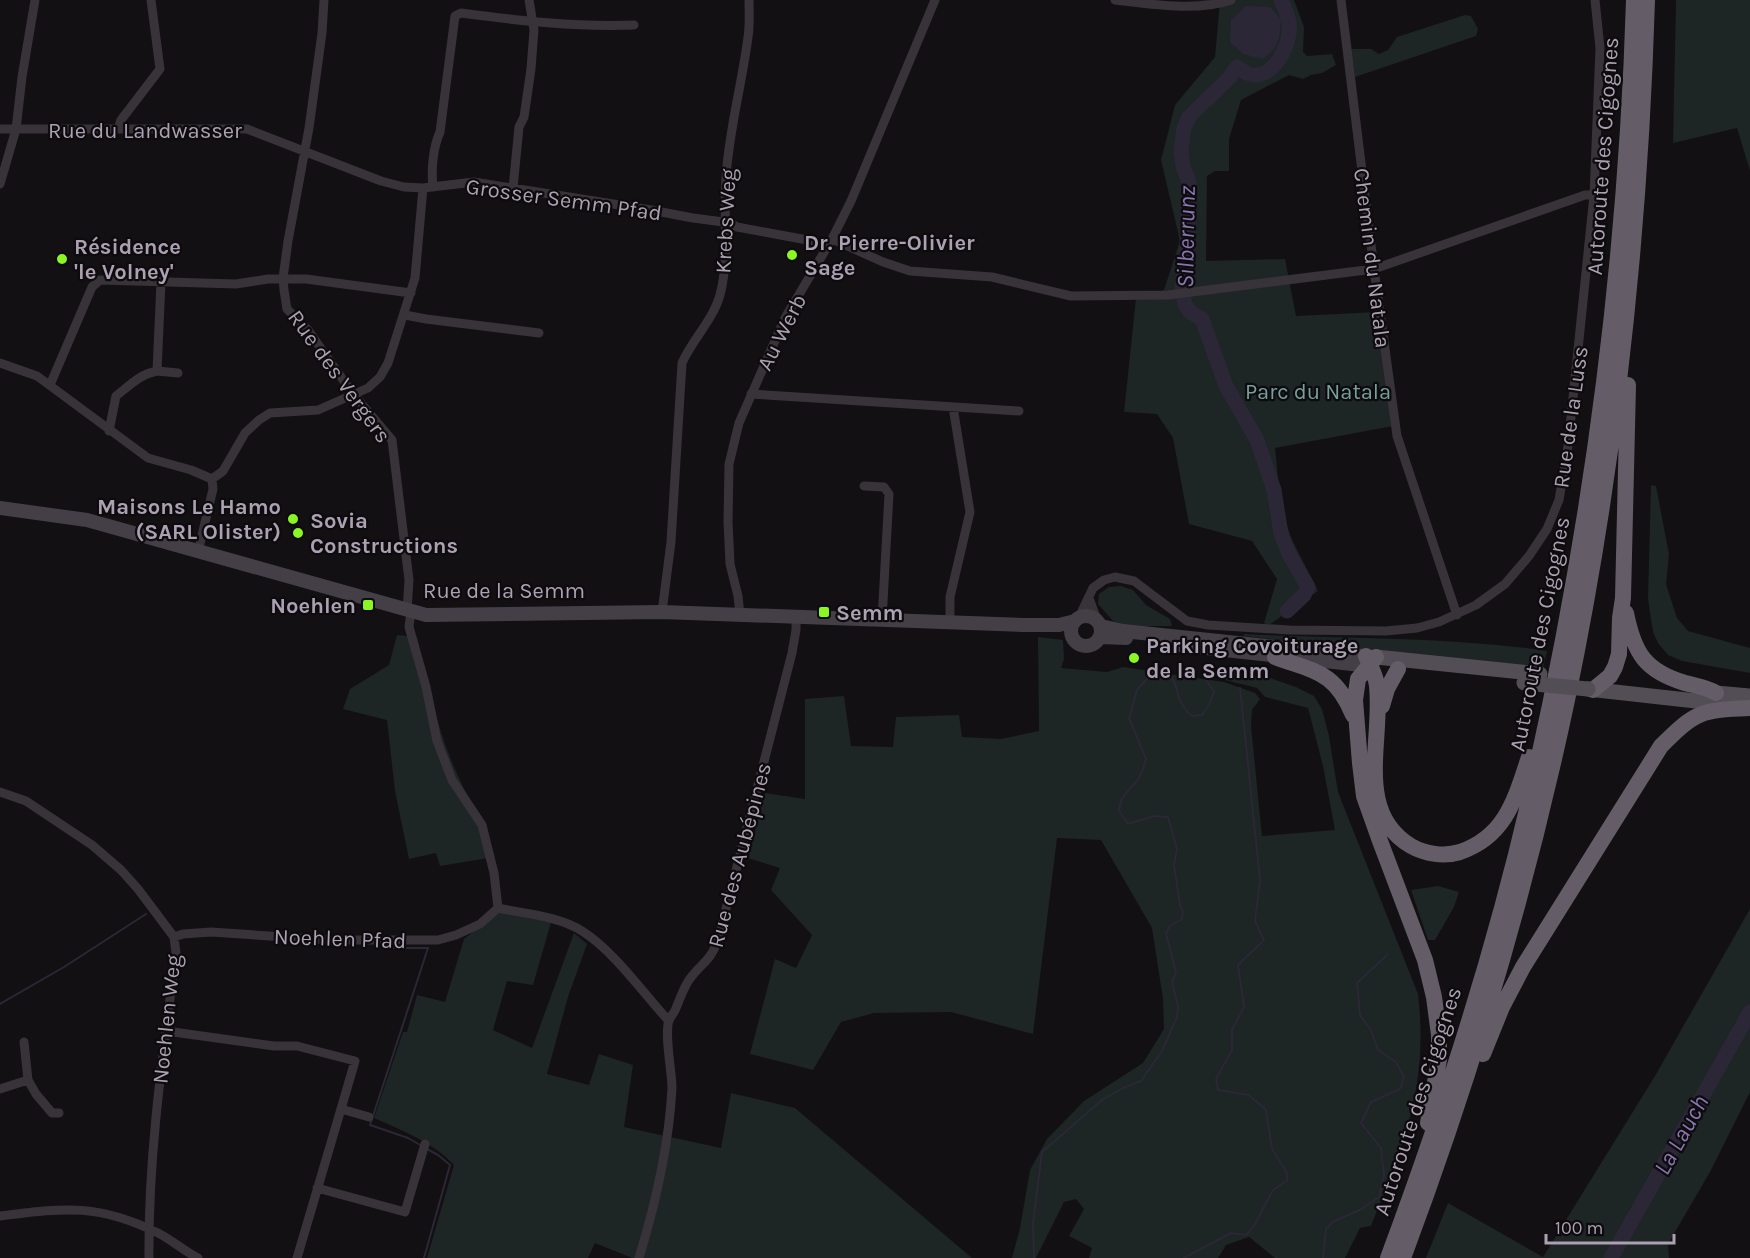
<svg xmlns="http://www.w3.org/2000/svg" width="1750" height="1258" font-family="Karla,sans-serif">
	<style>
		.green { fill: #1d2525 }
		.water { fill: #2b2736 }
		.lines { fill: none; stroke-linecap: round; stroke-linejoin: round }
		.stream { stroke: #2b2736; stroke-width: 2 }
		.river { stroke: #2b2736; stroke-width: 15 }
		.street { stroke: #373339; stroke-width: 9 }
		.secondary { stroke: #443f47; stroke-width: 14 }
		.primary { stroke: #534d56; stroke-width: 15 }
		.highway { stroke: #645d68; stroke-width: 16 }
		.primary-bridge { stroke: #534d56; stroke-width: 15 }
		.poi-dot { fill: #8af624; stroke: #0d0b0d; stroke-width: 2 }
		.labels { text-anchor: middle; stroke-width: 4.5; stroke-linejoin: round; paint-order: stroke }
		.street-label { font-size: 22px; fill: #aba1b3; stroke: #0d0b0d }
		.poi-label { font-size: 22px; font-weight: bold; fill: #aba1b3; stroke: #0d0b0d; text-anchor: start }
		.park-label { font-size: 22px; fill: #779f9c; stroke: #0d0b0d }
		.water-label { font-size: 24px; font-style: italic; fill: #8976b0; stroke: #0d0b0d }
	</style>
	<rect width="100%" height="100%" fill="#121012"/>
	<path class="green" d="M 1188,0 L 1294,0 L 1304,27 L 1303,52 L 1307,56 L 1332,54 L 1336,65 L 1322,73 L 1311,75 L 1303,79 L 1289,75 L 1241,100 L 1229,139 L 1229,171 L 1215,171 L 1207,176 L 1206,261 L 1285,259 L 1296,316 L 1377,312 L 1393,426 L 1275,448 L 1281,508 L 1292,540 L 1318,591 L 1269,625 L 1264,623 L 1277,579 L 1252,541 L 1189,524 L 1173,438 L 1157,414 L 1124,412 L 1136,298 L 1164,290 L 1180,241 L 1161,160 L 1175,105 L 1215,57 L 1220,1 Z
		M 1676,0 L 1750,0 L 1750,171 L 1737,128 L 1673,143 Z
		M 1465,15 L 1471,16 L 1478,29 L 1476,36 L 1355,77 L 1351,49 L 1371,49 L 1379,54 L 1388,50 L 1397,37 Z
		M 1651,485 L 1656,486 L 1669,554 L 1666,584 L 1677,618 L 1688,631 L 1750,648 L 1750,673 L 1682,661 L 1668,655 L 1658,643 L 1653,632 L 1648,599 Z
		M 1121,586 L 1133,590 L 1146,605 L 1170,619 L 1172,626 L 1126,626 L 1113,621 L 1098,604 L 1099,594 L 1109,587 Z
		M 1244,634 C 1345,639 1447,636 1547,651 L 1543,668 L 1244,636 Z
		M 397,635 L 417,637 C 428,686 437,730 458,776 C 470,803 487,827 494,857 L 440,866 L 436,853 L 409,859 L 395,791 L 387,720 L 343,709 L 350,689 L 389,665 Z
		M 1038,637 L 1063,640 L 1064,659 L 1061,668 L 1107,672 L 1123,667 L 1224,682 L 1255,693 L 1260,699 L 1252,710 L 1251,726 L 1262,836 L 1335,830 L 1323,766 L 1308,708 L 1265,697 L 1257,688 L 1225,680 L 1227,671 L 1270,678 L 1296,687 L 1314,696 L 1322,709 L 1329,736 L 1338,792 L 1418,994 C 1429,1083 1404,1145 1371,1226 L 1360,1228 L 1345,1258 L 1275,1258 L 1249,1237 L 1226,1245 L 1218,1258 L 1089,1258 L 1092,1248 L 1069,1236 L 1084,1209 L 1076,1199 L 1064,1202 L 1036,1258 L 1012,1258 L 1020,1228 L 1030,1170 L 1047,1139 L 1084,1101 L 1143,1063 L 1164,1029 L 1163,999 L 1152,928 L 1101,840 L 1057,838 L 1033,1034 L 951,1012 L 874,1013 L 841,1022 L 813,1070 L 750,1054 L 775,959 L 796,968 L 812,935 L 771,890 L 780,868 L 748,858 L 765,793 L 805,799 L 805,699 L 844,696 L 851,746 L 893,747 L 896,717 L 959,715 L 962,737 L 1001,739 L 1039,731 Z
		M 1438,886 L 1459,892 L 1454,907 L 1435,940 L 1428,940 L 1411,890 Z
		M 1750,909 L 1750,1092 L 1710,1172 L 1668,1244 L 1669,1258 L 1426,1258 L 1448,1203 L 1543,1257 L 1655,1076 Z
		M 501,910 L 552,919 L 533,985 L 507,981 L 493,1030 L 532,1048 L 574,933 L 587,944 L 568,997 L 547,1074 L 589,1085 L 599,1054 L 633,1065 L 624,1127 L 721,1148 L 731,1093 L 795,1108 L 972,1258 L 632,1258 L 595,1243 L 588,1258 L 427,1258 L 454,1165 C 434,1143 401,1130 374,1118 L 403,1032 L 407,1032 L 417,995 L 445,1002 L 464,939 Z"/>
	<path class="water" d="M 1246,6 L 1270,7 L 1281,19 C 1280,38 1279,47 1263,59 L 1243,54 L 1230,42 L 1231,20 Z"/>
	<g class="lines">
		<path class="stream" d="M 385,944 L 386,948 L 428,948 L 370,1125 L 408,1138 L 422,1146
			M 0,1004 L 64,967 L 146,914
			M 424,1258 L 450,1165 L 438,1155 L 427,1149
			M 1034,1258 L 1033,1223 L 1042,1152 L 1102,1100 L 1123,1088 L 1141,1081 L 1162,1051 L 1177,1017 L 1178,1006 L 1172,982 L 1176,973 L 1166,933 L 1170,926 L 1182,919 L 1183,911 L 1180,905 L 1174,865 L 1177,849 L 1168,817 L 1154,816 L 1128,824 L 1119,811 C 1121,794 1126,794 1136,782 C 1141,777 1144,766 1146,759 L 1129,718 L 1137,690 L 1154,671 L 1166,668 C 1180,683 1174,702 1192,716 L 1202,715 L 1209,705 L 1214,692 L 1207,681
			M 1184,1258 L 1231,1233 L 1246,1235 L 1254,1226 L 1273,1190 L 1287,1181 L 1287,1173 L 1272,1149 L 1266,1110 L 1249,1095 L 1218,1090 L 1216,1079 L 1232,1050 L 1232,1030 L 1244,1007 L 1238,965 L 1264,940 L 1255,921 L 1260,880 L 1240,688
			M 1323,1258 L 1326,1229 L 1334,1221 L 1360,1210 L 1379,1197 L 1384,1176 L 1381,1148 L 1361,1123 L 1371,1102 L 1400,1089 L 1404,1077 L 1396,1062 L 1378,1050 L 1371,1030 L 1360,1015 L 1357,983 L 1387,955"/>
		<path class="river" d="M 1281,0 C 1284,7 1288,15 1289,22 C 1293,42 1273,82 1249,74 C 1245,73 1240,69 1237,67 L 1229,78 L 1189,117 L 1184,128 L 1181,150 L 1183,166 L 1189,182 L 1187,246 L 1182,287 L 1185,304 L 1190,312 L 1202,319 L 1226,386 L 1257,440 L 1274,490 L 1281,534 L 1289,554 L 1308,587 L 1304,595 L 1287,611
			M 1611,1258 L 1750,1012"/>
		<path class="street" d="M 324,0 L 322,33 L 309,128 L 288,241 L 283,278 L 284,290 L 287,309 L 308,330 L 353,394 L 392,440 L 409,580 L 407,611
			M 1115,0 C 1150,4 1197,12 1231,0
			M 1341,0 L 1374,269 L 1397,436 L 1457,615
			M 0,129 L 247,129 L 381,181 L 404,187 L 423,188
			M 118,129 L 121,120 L 160,69 L 151,0
			M 0,184 L 16,129 L 22,77 L 35,0
			M 433,187 C 431,170 433,147 440,132 L 455,16 L 461,13 C 521,21 574,27 634,25
			M 513,188 L 519,127 L 524,117 L 531,69 L 534,30 L 529,0
			M 832,239 L 883,262 L 910,271 L 992,277 L 1071,296 L 1168,295 L 1374,269 L 1585,195 L 1594,195
			M 405,315 L 426,319 L 539,333
			M 0,363 L 37,376 L 148,458 L 191,470 L 212,479
			M 157,371 L 178,373
			M 50,385 L 92,287 L 100,280 L 236,284 L 268,279 L 306,279 L 411,293
			M 751,394 L 1019,411
			M 109,431 L 116,396 C 129,386 140,374 157,371 L 161,282
			M 864,486 L 884,487 L 889,494 L 882,620
			M 198,552 L 213,489 L 212,479 L 223,471 L 245,433 L 259,420 L 270,413 L 318,410 L 368,388 L 380,377 L 388,363 L 415,278 L 423,188 L 474,182 L 651,210 L 693,218 L 731,223 L 737,227 L 829,244
			M 1089,598 L 1097,620
			M 411,611 L 409,627 L 426,687 L 437,741 L 452,780 L 482,825 L 494,873 L 498,908 C 525,914 559,916 582,931 C 614,951 643,993 669,1021
			M 662,612 L 671,542 L 682,363 C 692,340 713,320 720,295 C 730,257 723,216 726,177 C 729,130 742,84 748,37 C 750,25 749,12 749,0
			M 740,615 L 738,596 L 730,564 L 728,522 L 729,464 L 739,423 L 785,318 L 832,239 L 851,201 L 935,0
			M 1081,617 L 1082,611 L 1093,588 L 1104,580 L 1115,577 L 1134,581 L 1187,621 L 1208,625 L 1289,630 L 1386,631 L 1417,628 L 1439,622 L 1476,605 L 1505,584 L 1529,556 L 1547,529 L 1559,500 L 1568,446 L 1594,195 L 1600,48 L 1595,0
			M 950,623 L 950,597 L 970,512 L 953,407
			M 0,792 L 26,801 L 92,845 L 121,870 L 138,889 L 174,937 L 176,953 C 163,1054 148,1155 149,1258
			M 174,937 L 183,934 L 211,932 L 329,940 L 438,940 L 456,935 L 480,924 L 498,908
			M 166,1031 L 274,1046 L 297,1046 L 355,1061 L 341,1109 L 369,1117
			M 28,1080 L 36,1094 L 52,1113 L 59,1113
			M 0,1089 L 28,1080 L 24,1042
			M 317,1188 L 405,1212 L 425,1144
			M 0,1216 C 65,1208 97,1203 158,1233 C 172,1240 184,1251 198,1258
			M 297,1258 L 341,1109
			M 639,1258 C 656,1202 669,1147 672,1088 C 672,1071 664,1035 669,1020 C 671,1016 675,1012 676,1008 C 681,997 684,985 692,976 C 705,960 710,961 718,940 L 792,653 L 796,630 L 796,617"/>
		<path class="secondary" d="M 0,508 L 87,520 L 426,615 L 662,612 L 1022,625 L 1059,625 L 1075,621
			M1071 631a15 15 0 1 1 30 0a15 15 0 1 1-30 0Z
			M 1101,626 L 1123,631 L 1374,657
			M 1101,637 L 1126,638
			M 1180,645 L 1370,666"/>
		<path class="primary" d="M 1376,657 L 1540,674
			M 1588,689 L 1732,705
			M 1705,692 L 1750,696"/>
		<path class="highway" d="M 1626,613 C 1634,653 1645,671 1685,683 C 1696,686 1706,687 1716,693
			M 1366,656 C 1370,666 1376,675 1377,686 C 1383,741 1354,812 1411,846 C 1425,854 1444,857 1460,852 C 1506,836 1515,799 1529,757
			M 1275,657 C 1315,672 1335,671 1353,715
			M 1376,657 L 1358,679 L 1355,700 L 1360,763 L 1364,796 L 1380,841 L 1425,960 L 1434,997 L 1439,1035 L 1439,1059 L 1428,1123
			M 1593,690 L 1610,676 L 1615,667 L 1619,654 L 1620,618 L 1623,598 L 1628,385
			M 1382,706 L 1387,689 L 1398,669
			M 1483,1054 L 1502,1007 L 1523,967 L 1661,746 C 1696,711 1701,710 1750,708
			M 1388,1258 C 1444,1108 1493,956 1529,801 C 1590,537 1626,270 1634,0
			M 1403,1258 C 1471,1077 1527,889 1567,700 C 1615,470 1640,235 1647,0"/>
		<path class="primary-bridge" d="M 1524,683 L 1588,689"/>
	</g>
	<g class="poi-dot">
		<circle cx="792" cy="255" r="6"/>
		<circle cx="62" cy="259" r="6"/>
		<circle cx="293" cy="519" r="6"/>
		<circle cx="298" cy="533" r="6"/>
		<rect x="362" y="599" width="12" height="12" rx="3"/>
		<rect x="818" y="606" width="12" height="12" rx="3"/>
		<circle cx="1134" cy="658" r="6"/>
	</g>
	<g class="labels">
		<g class="street-label">
			<text x="145" y="138">Rue du Landwasser</text>
			<text transform="translate(1602 156) rotate(-86)" y="8">Autoroute des Cigognes</text>
			<text transform="translate(564 199) rotate(8)" y="8">Grosser Semm Pfad</text>
			<text transform="translate(725 221) rotate(-87)" y="8">Krebs Weg</text>
			<text transform="translate(1373 258) rotate(83)" y="8">Chemin du Natala</text>
			<text transform="translate(781 332) rotate(-63)" y="8">Au Werb</text>
			<text transform="translate(340 376) rotate(54)" y="8">Rue des Vergers</text>
			<text transform="translate(1570 417) rotate(-82)" y="8">Rue de la Luss</text>
			<text x="504" y="598">Rue de la Semm</text>
			<text transform="translate(1539 634) rotate(-79)" y="8">Autoroute des Cigognes</text>
			<text transform="translate(739 855) rotate(-75)" y="8">Rue des Aubépines</text>
			<text transform="translate(340 938) rotate(2)" y="8">Noehlen Pfad</text>
			<text transform="translate(166 1019) rotate(-84)" y="8">Noehlen Weg</text>
			<text transform="translate(1417 1101) rotate(-72)" y="8">Autoroute des Cigognes</text>
		</g>
		<g class="poi-label">
			<text x="804" y="250">Dr. Pierre-Olivier<tspan x="804" dy="25">Sage</tspan></text>
			<text x="74" y="254">Résidence<tspan x="74" dy="25">'le Volney'</tspan></text>
			<text x="281" y="514" text-anchor="end">Maisons Le Hamo<tspan x="281" dy="25">(SARL Olister)</tspan></text>
			<text x="310" y="528">Sovia<tspan x="310" dy="25">Constructions</tspan></text>
			<text x="356" y="613" text-anchor="end">Noehlen</text>
			<text x="836" y="620">Semm</text>
			<text x="1146" y="653">Parking Covoiturage<tspan x="1146" dy="25">de la Semm</tspan></text>
		</g>
		<g class="park-label">
			<text x="1318" y="399">Parc du Natala</text>
		</g>
		<g class="water-label">
			<text transform="translate(1186 237) rotate(-89)" y="8">Silberrunz</text>
			<text transform="translate(1681 1135) rotate(-61)" y="8">La Lauch</text>
		</g>
	</g>
	<path d="M1546 1234v9h128v-9" fill="none" stroke="#aba1b3" stroke-width="3"/>
	<text x="1555" y="1234" font-size="18" fill="#aba1b3" stroke="#0d0b0d" stroke-width="4.5" paint-order="stroke">100 m</text>
</svg>
